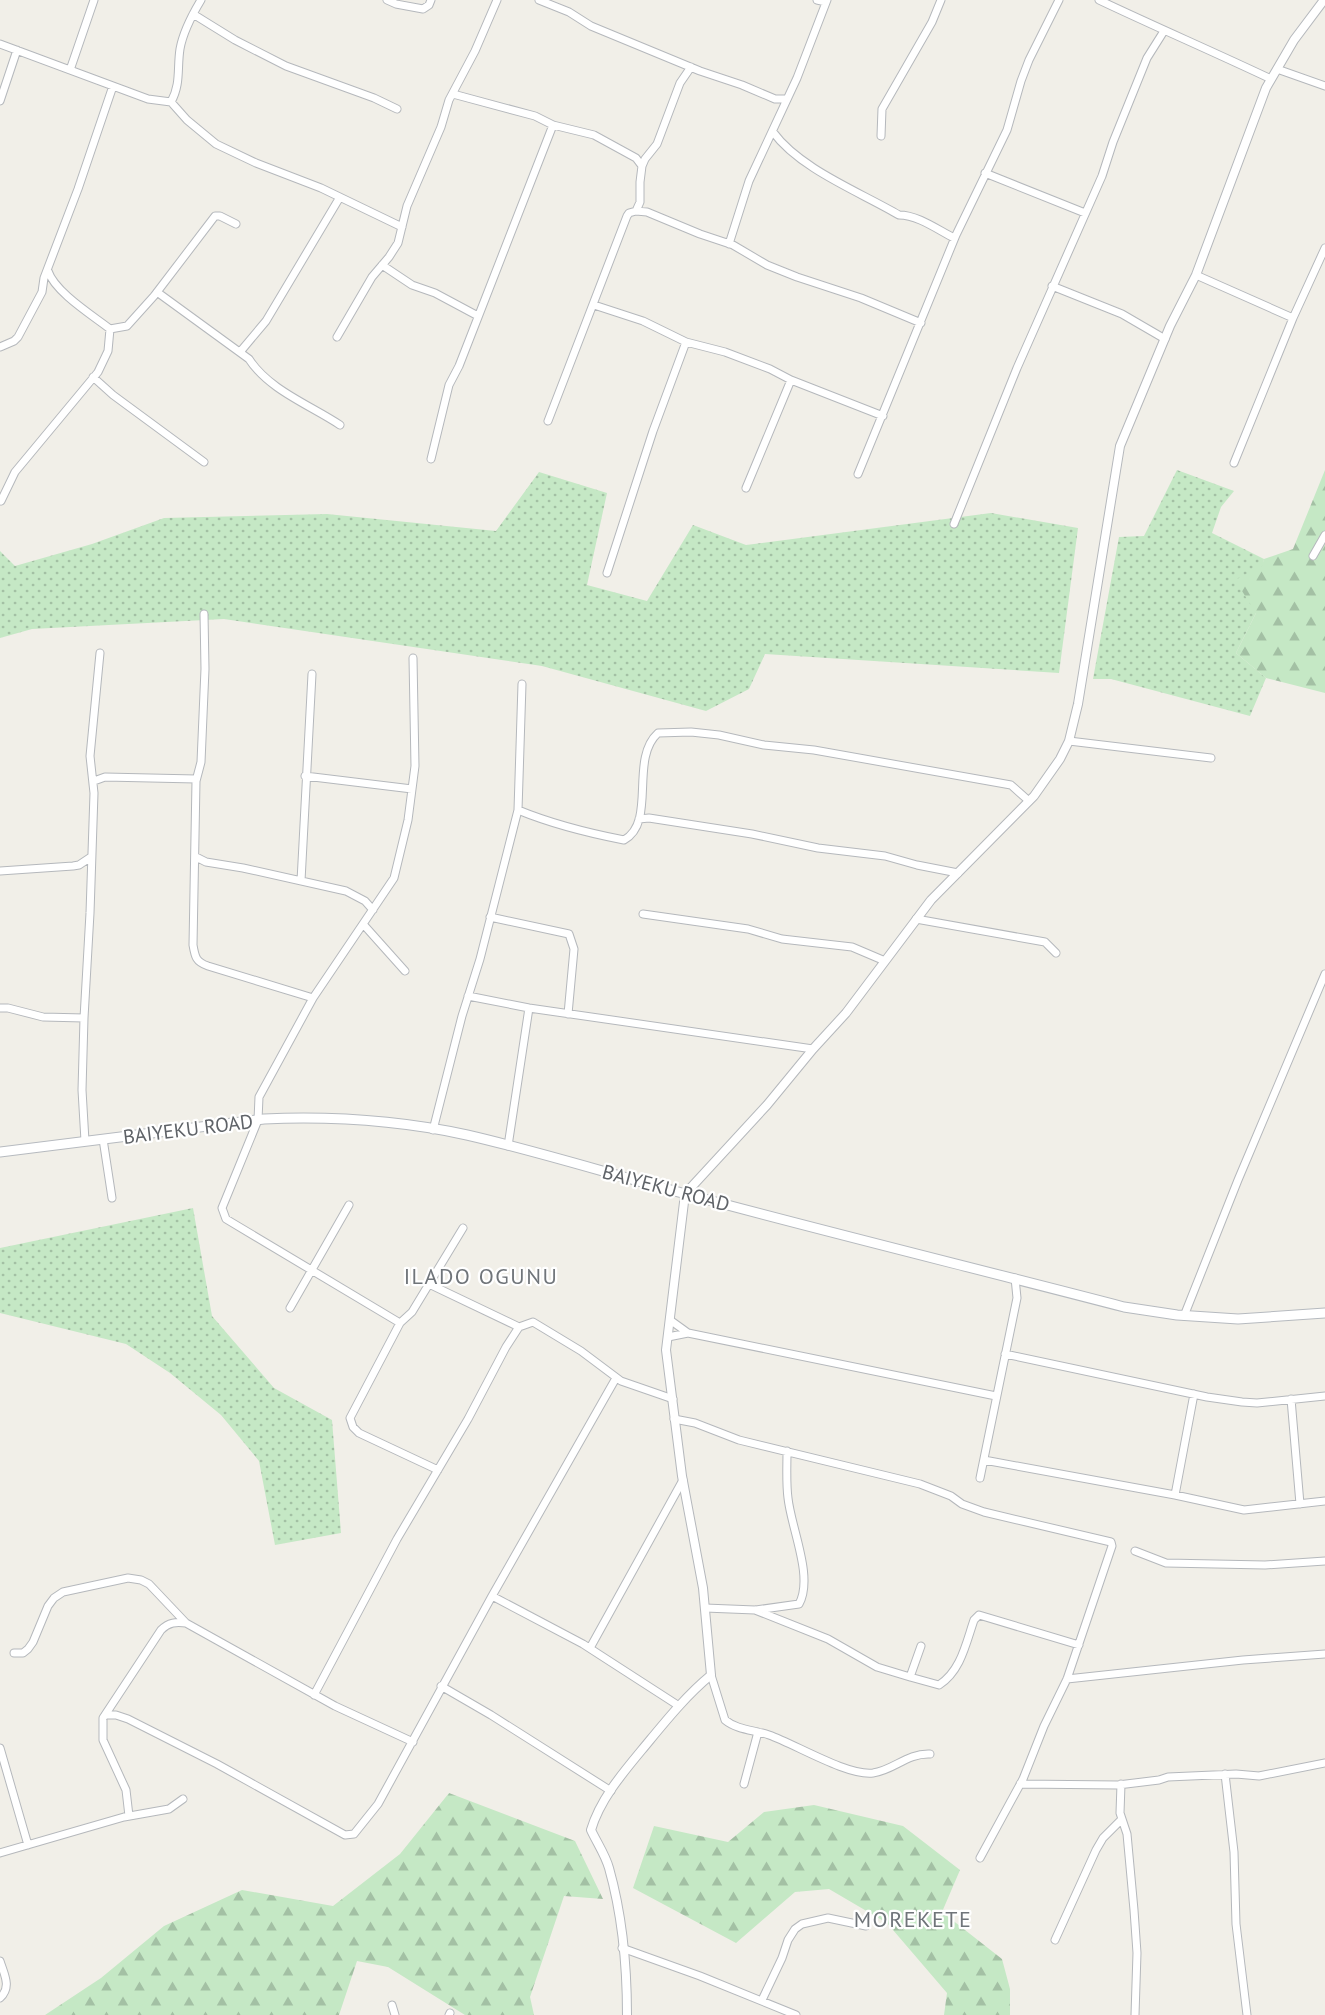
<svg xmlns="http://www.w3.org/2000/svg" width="1325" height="2015" font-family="'PT Sans',sans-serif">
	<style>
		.grass { fill: url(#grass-dots) }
		.forest { fill: url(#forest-firs) }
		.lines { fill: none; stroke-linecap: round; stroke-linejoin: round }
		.minor-casing { stroke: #b5b8bc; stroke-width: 9 }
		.tertiary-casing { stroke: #b5b8bc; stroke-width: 10 }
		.secondary-casing { stroke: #b6babf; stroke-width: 11 }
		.minor { stroke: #fff; stroke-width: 7 }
		.tertiary { stroke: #fff; stroke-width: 8 }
		.secondary { stroke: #fff; stroke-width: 9 }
		.labels { text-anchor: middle; stroke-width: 4.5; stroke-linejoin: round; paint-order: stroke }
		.street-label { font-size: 20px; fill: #5f6368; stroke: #fff }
		.quarter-label { font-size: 22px; letter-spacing: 1.5px; fill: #70757a; stroke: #fff }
	</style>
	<defs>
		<pattern id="grass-dots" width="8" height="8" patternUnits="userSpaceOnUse" patternTransform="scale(1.5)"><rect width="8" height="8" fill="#c5e8c5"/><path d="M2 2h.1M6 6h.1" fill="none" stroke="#a3c0a4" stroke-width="1.8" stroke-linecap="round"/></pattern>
		<pattern id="forest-firs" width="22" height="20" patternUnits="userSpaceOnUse" patternTransform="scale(1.5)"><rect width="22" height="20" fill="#c5e8c5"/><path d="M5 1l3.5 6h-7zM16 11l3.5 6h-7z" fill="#a3c0a4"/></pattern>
	</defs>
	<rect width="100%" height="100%" fill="#f1efe8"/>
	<path class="grass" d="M 1177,470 L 1234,491 L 1221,507 L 1212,533 L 1264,559 L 1256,613 L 1236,653 L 1266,678 L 1250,716 L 1111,679 L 1093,679 L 1119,537 L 1144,536 Z
		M 539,472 L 607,493 L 587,585 L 647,601 L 693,525 L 746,545 L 991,513 L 1078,528 L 1059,673 L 765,654 L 749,689 L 706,711 L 542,666 L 224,619 L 32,629 L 0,638 L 0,551 L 15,566 L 92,544 L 164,518 L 327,514 L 496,531 Z
		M 193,1208 L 212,1316 L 274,1388 L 332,1420 L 341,1533 L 275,1545 L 259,1461 L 221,1415 L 170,1373 L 126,1344 L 0,1313 L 0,1248 Z"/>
	<path class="forest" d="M 1325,470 L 1325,693 L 1266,678 L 1236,653 L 1256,613 L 1235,580 L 1262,566 L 1264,559 L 1293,549 Z
		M 449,1793 L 575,1841 L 603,1899 L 564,1896 L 530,1997 L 534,2015 L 465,2015 L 388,1967 L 357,1961 L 339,2015 L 45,2015 L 101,1978 L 164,1926 L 242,1890 L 333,1906 L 400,1854 Z
		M 814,1805 L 903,1826 L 960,1870 L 942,1912 L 1002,1959 L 1010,1989 L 1010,2015 L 944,2015 L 947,1993 L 887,1923 L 829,1889 L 795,1892 L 736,1943 L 633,1888 L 654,1826 L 728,1842 L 764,1812 Z"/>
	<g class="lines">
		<defs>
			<path id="minor" d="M 387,0 L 396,4 L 423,9 L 429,5 L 431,0
				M 539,0 L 569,12 L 591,26 L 700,71 L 742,85 L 775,99 L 787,99
				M 817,0 L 826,2
				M 1099,0 C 1156,27 1214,52 1271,79
				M 193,14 L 235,40 L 286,66 L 374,98 L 397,109
				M 0,44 L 148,99 L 171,102 L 187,120 L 216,144 L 256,163 L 321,188 L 402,227
				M 1277,69 L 1325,86
				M 70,70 L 94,0
				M 453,94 L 535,116 L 553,125 L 594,135 L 636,158 L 642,166
				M 0,101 L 17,50
				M 171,102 C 181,84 177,68 180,49 C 183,32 192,15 201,0
				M 773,132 C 800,169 860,192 899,215 C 918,215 938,230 954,238
				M 881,136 L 882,109 L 932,22 L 941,0
				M 985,173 L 1085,213
				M 636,211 L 640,202 L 640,182 L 642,166 L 645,159 L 657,144 L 680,83 L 691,67
				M 729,244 L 749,181 L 797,78 L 827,0
				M 382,265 L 412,285 L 435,293 L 478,316
				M 48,271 C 55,292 92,315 110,329 L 127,326 L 154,296 L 215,216 L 220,216 L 236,224
				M 1196,275 L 1293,318
				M 1052,286 L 1122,314 L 1165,339
				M 157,292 L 249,359 C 269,390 310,405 340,425
				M 594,305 L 643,321 L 686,342 L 725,352 L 770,369 L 791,380 L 883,416
				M 337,337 L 372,277 L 389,257 L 398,243 L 407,206 L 441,127 L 449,100 L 475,51 L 497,0
				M 0,347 L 14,341 L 18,337 L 42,292 L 44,278 L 78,189 L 113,86
				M 240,352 L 266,321 L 340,197
				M 93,377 L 113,395 L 204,462
				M 548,421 L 627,216 L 629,213 L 636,211 L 647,212 L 700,234 L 733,245 L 767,265 L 797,277 L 861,298 L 921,323
				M 431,459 L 449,385 L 459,366 L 553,125
				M 1234,463 L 1293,318 L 1325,248
				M 858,474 L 956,235 L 1007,130 L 1021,81 L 1029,60 L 1059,0
				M 746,488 L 791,380
				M 1,501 L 15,472 L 98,372 L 108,351 L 110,329
				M 954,524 L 1017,368 L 1102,176 L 1113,142 L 1147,58 L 1164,31
				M 1313,556 L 1325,535
				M 607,573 L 653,431 L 686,342
				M 204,614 L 205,669 L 201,762 L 196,781 L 193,945 C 195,957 196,962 208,966 L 313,998
				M 1069,741 L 1211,758
				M 305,776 L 412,789
				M 94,781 L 105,777 L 196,779
				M 518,810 C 552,824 588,833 624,840 C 657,822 629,759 658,733 L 691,732 L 719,735 L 764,745 L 814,750 L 1011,785 L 1029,801
				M 639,819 L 649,818 L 752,834 L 818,848 L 885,856 L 917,865 L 958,873
				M 196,857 L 206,862 L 243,868 L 346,891 L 365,901 L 373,910
				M 0,871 L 73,866 L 79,865 L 91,857
				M 301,881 L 312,674
				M 643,914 L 748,929 L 782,939 L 852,947 L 885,961
				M 490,917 L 569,934 L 574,949 L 568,1014
				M 916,919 L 1045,942 L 1056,953
				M 363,924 L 405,971
				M 468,996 L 529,1008 L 813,1049
				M 0,1008 L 8,1008 L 43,1017 L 84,1018
				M 433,1130 L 462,1016 L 480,959 L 518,810 L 522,684
				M 103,1139 L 112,1198
				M 85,1141 L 82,1090 L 84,1018 L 90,913 L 94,793 L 90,756 L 100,653
				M 508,1146 L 529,1008
				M 429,1284 L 519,1327
				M 290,1308 L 349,1205
				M 1184,1316 L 1238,1180 L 1325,974
				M 670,1320 L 688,1333
				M 400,1323 L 226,1219 L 222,1208 L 258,1120 L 259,1097 L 313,998 L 394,878 L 408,820 L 415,766 L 413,658
				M 668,1337 L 688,1333 L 996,1396
				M 1005,1354 L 1207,1397 L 1242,1402 L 1257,1403 L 1325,1396
				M 1291,1399 L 1300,1504
				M 674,1419 L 695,1423 L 739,1440 L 920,1484 L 951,1496 L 962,1504 L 984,1512 L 1111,1542 L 1112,1546 L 1067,1679 L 1044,1726 L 1023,1779 L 980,1858
				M 984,1460 L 1175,1495 L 1244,1510 L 1325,1501
				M 438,1470 L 359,1433 L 353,1427 L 350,1418 L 400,1323 L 412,1312 L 463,1228
				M 980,1478 L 1017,1298 L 1015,1278
				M 1175,1495 L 1194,1394
				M 1135,1551 L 1166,1563 L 1265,1565 L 1325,1561
				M 492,1596 L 583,1644 L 679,1706
				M 705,1608 L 755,1610 L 828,1639 L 877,1667 L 910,1677 L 921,1646
				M 756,1610 L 799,1604 C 814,1577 791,1528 788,1498 C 786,1483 787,1467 787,1451
				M 590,1648 L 683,1480
				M 14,1653 L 23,1653 L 28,1649 L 33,1642 L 48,1606 L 54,1598 L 63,1592 L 128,1578 L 141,1580 L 149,1584 L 186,1623
				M 711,1675 L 725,1720 C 737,1730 755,1730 769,1735 C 795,1744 847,1776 873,1773 C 894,1770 907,1753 930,1754
				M 910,1677 L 939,1685 C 961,1671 966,1643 974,1620 L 979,1615 L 1079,1645
				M 1067,1679 L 1243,1660 L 1325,1654
				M 441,1686 L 491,1715 L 611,1791
				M 314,1695 L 397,1539 L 468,1419 L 506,1347 L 519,1327 L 533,1322 L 581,1351 L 621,1381 L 673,1399
				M 105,1715 L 116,1715 L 128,1719 L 217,1764 L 345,1835 L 354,1834 L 378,1804 L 492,1596 L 616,1378
				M 0,1748 L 28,1845
				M 1225,1774 L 1234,1852 L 1236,1924 L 1247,2015
				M 744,1784 L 758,1732
				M 1020,1784 L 1118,1785 L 1159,1780 L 1168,1777 L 1236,1774 L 1259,1776 L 1325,1763
				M 1121,1784 L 1120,1813 L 1127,1834 L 1134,1910 L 1137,1953 L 1135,2015
				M 129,1816 L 126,1790 L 103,1740 L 103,1718 L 161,1630 C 169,1622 176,1622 186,1623 L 335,1706 L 413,1742
				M 0,1853 L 124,1817 L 169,1809 L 183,1799
				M 1055,1940 L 1096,1850 L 1103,1838 L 1121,1820
				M 622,1948 L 700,1976 L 796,2015
				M 0,1961 C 4,1974 12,1987 0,1998
				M 762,2000 L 782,1958 L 788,1940 L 795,1929 L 802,1924 L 828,1918 L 866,1926
				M 392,2005 L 395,2015
				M 449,2015 L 450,2013"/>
			<path id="tertiary" d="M 627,2015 C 627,1967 622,1914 609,1868 C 605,1854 597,1843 591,1830 C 601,1796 628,1767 650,1740 C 669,1717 688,1694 711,1675 L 703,1588 L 682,1476 L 666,1350 L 685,1194 L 767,1105 L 813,1049 L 846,1013 L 931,900 L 1034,796 L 1060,759 L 1069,741 L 1078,704 L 1120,446 L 1170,326 L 1196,275 L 1266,88 L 1294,40 L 1324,0"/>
			<path id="secondary" d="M 0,1152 L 264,1119 C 331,1116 402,1121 467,1135 C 541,1152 613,1175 686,1194 C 831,1233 978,1269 1124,1307 L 1177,1315 L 1238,1319 L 1325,1313"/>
		</defs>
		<use href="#minor" class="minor-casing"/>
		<use href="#tertiary" class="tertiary-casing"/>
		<use href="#secondary" class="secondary-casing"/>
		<use href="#minor" class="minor"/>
		<use href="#tertiary" class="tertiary"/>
		<use href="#secondary" class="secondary"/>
	</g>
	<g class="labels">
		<g class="street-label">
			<text transform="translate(188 1129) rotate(-7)" y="7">BAIYEKU ROAD</text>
			<text transform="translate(666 1188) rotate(15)" y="7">BAIYEKU ROAD</text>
		</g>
		<g class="quarter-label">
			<text x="481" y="1284">ILADO OGUNU</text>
			<text x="913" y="1927">MOREKETE</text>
		</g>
	</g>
</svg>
